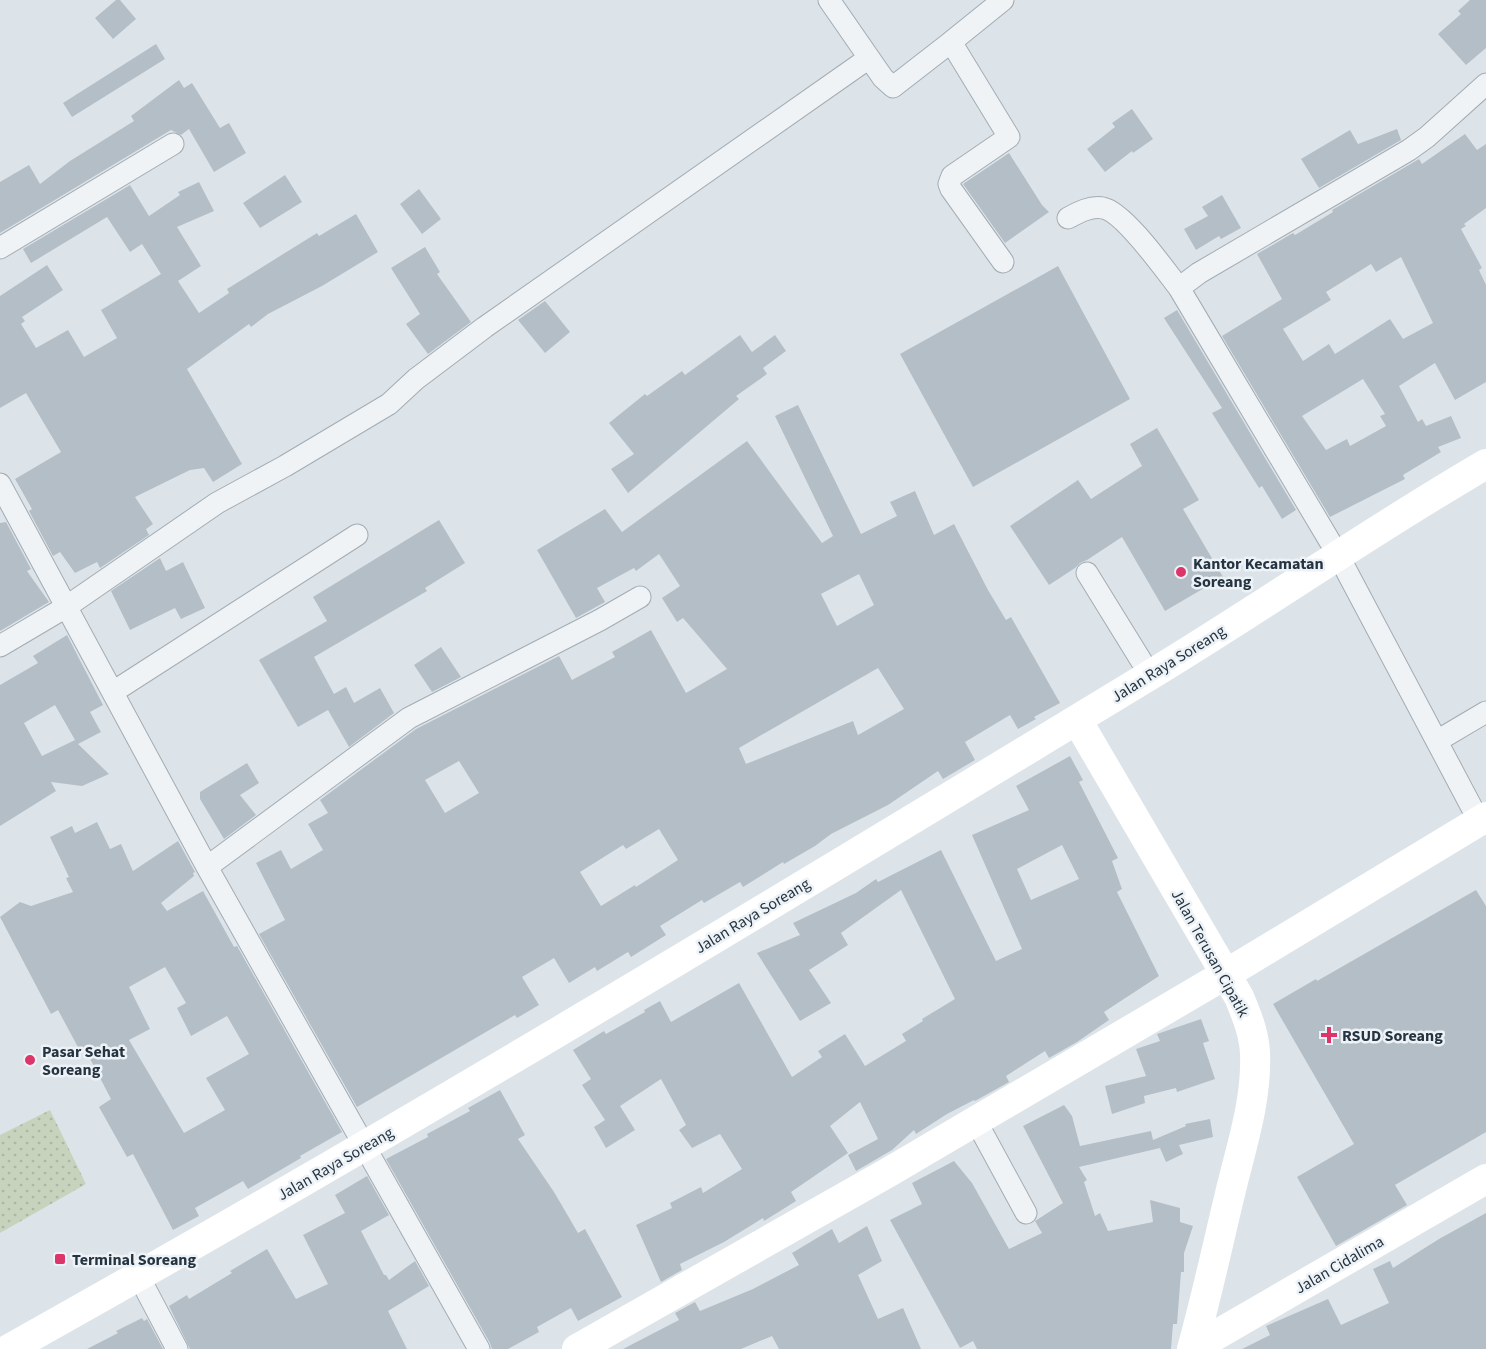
<svg xmlns="http://www.w3.org/2000/svg" width="1486" height="1349" font-family="'Source Sans 3',sans-serif">
	<style>
		.green { fill: url(#green-dots) }
		.building { fill: #b4bec6; fill-rule: evenodd }
		.lines { fill: none; stroke-linecap: round; stroke-linejoin: round }
		.minor-casing { stroke: #a2acb3; stroke-width: 23 }
		.minor { stroke: #f0f3f6; stroke-width: 21 }
		.secondary { stroke: #fff; stroke-width: 30 }
		.poi-dot { fill: #db356a; stroke: #edf2f6; stroke-width: 2 }
		.labels { text-anchor: middle; stroke-width: 5; stroke-linejoin: round; paint-order: stroke }
		.poi-label { font-size: 16px; font-weight: bold; fill: #253441; stroke: #edf2f6; text-anchor: start }
		.street-label { font-size: 16px; fill: #253441; stroke: #edf2f6 }
	</style>
	<defs>
		<pattern id="green-dots" width="8" height="8" patternUnits="userSpaceOnUse" patternTransform="scale(1.5)"><rect width="8" height="8" fill="#c7d3bd"/><path d="M2 2h.1M6 6h.1" fill="none" stroke="#abb6a4" stroke-width="1.8" stroke-linecap="round"/></pattern>
	</defs>
	<rect width="100%" height="100%" fill="#dde4e9"/>
	<path class="green" d="M 50,1110 L 86,1184 L 0,1233 L 0,1135 Z"/>
	<path class="building" d="M 116,0 L 120,0 L 136,19 L 113,39 L 95,18 Z
		M 1470,0 L 1486,0 L 1486,48 L 1466,65 L 1438,34 L 1461,14 L 1458,11 Z
		M 156,44 L 165,59 L 72,117 L 63,103 Z
		M 179,80 L 184,88 L 192,83 L 220,128 L 229,123 L 246,153 L 214,172 L 189,129 L 181,135 L 171,130 L 0,233 L 0,182 L 29,165 L 40,184 L 70,161 L 134,121 L 131,116 Z
		M 1132,109 L 1153,139 L 1133,153 L 1132,151 L 1105,172 L 1087,149 L 1115,127 L 1112,123 Z
		M 1397,129 L 1401,140 L 1319,188 L 1301,159 L 1350,130 L 1358,144 Z
		M 1465,134 L 1477,150 L 1486,144 L 1486,208 L 1464,224 L 1466,226 L 1461,229 L 1482,268 L 1479,270 L 1486,285 L 1486,382 L 1455,400 L 1435,363 L 1399,386 L 1418,422 L 1422,419 L 1426,426 L 1451,416 L 1461,438 L 1438,447 L 1441,452 L 1403,475 L 1405,479 L 1330,517 L 1222,336 L 1282,299 L 1257,254 L 1293,233 L 1295,235 L 1333,212 L 1332,210 L 1419,159 L 1422,164 ZM 1401,257 L 1433,323 L 1403,339 L 1390,319 L 1335,354 L 1329,344 L 1303,361 L 1283,329 L 1331,300 L 1326,292 L 1371,264 L 1376,272 ZM 1363,379 L 1385,414 L 1380,416 L 1386,426 L 1350,446 L 1347,439 L 1326,450 L 1302,416 Z
		M 1009,153 L 1042,205 L 1049,212 L 1005,243 L 963,184 Z
		M 285,175 L 302,202 L 260,228 L 243,203 Z
		M 199,182 L 214,211 L 177,227 L 201,266 L 178,281 L 199,313 L 229,293 L 227,289 L 317,233 L 319,236 L 356,214 L 378,252 L 322,286 L 268,314 L 251,327 L 249,324 L 187,369 L 242,464 L 213,482 L 204,468 L 190,470 L 135,497 L 153,524 L 146,529 L 149,535 L 100,568 L 97,562 L 75,573 L 60,552 L 53,556 L 29,511 L 32,509 L 15,479 L 61,452 L 26,393 L 0,408 L 0,296 L 47,265 L 63,290 L 22,317 L 25,321 L 21,324 L 36,348 L 68,330 L 84,357 L 117,338 L 101,310 L 161,274 L 142,244 L 130,252 L 107,217 L 31,263 L 23,249 L 130,185 L 149,216 L 180,195 L 178,192 Z
		M 419,189 L 441,219 L 422,234 L 400,204 Z
		M 1222,195 L 1241,228 L 1221,239 L 1219,236 L 1196,250 L 1184,229 L 1208,216 L 1202,207 Z
		M 425,247 L 440,272 L 437,274 L 471,322 L 428,354 L 406,324 L 420,314 L 391,268 Z
		M 1058,266 L 1130,399 L 973,487 L 900,354 Z
		M 545,301 L 570,332 L 545,353 L 518,320 Z
		M 1177,310 L 1296,510 L 1282,519 L 1262,486 L 1259,488 L 1212,413 L 1222,408 L 1164,318 Z
		M 740,335 L 752,352 L 775,335 L 786,351 L 763,368 L 767,374 L 736,396 L 739,399 L 628,493 L 611,469 L 634,454 L 609,423 L 645,394 L 647,396 L 682,371 L 685,375 Z
		M 798,405 L 861,534 L 897,516 L 890,502 L 915,491 L 934,535 L 954,524 L 988,590 L 1006,620 L 1011,617 L 1060,703 L 1034,717 L 1036,719 L 1018,729 L 1010,715 L 965,742 L 975,760 L 943,779 L 938,771 L 888,805 L 831,834 L 815,846 L 784,864 L 783,862 L 743,887 L 740,882 L 704,903 L 702,900 L 660,926 L 666,935 L 631,957 L 628,952 L 597,971 L 595,967 L 569,983 L 554,958 L 522,977 L 539,1005 L 517,1018 L 515,1015 L 357,1107 L 259,934 L 285,920 L 256,863 L 281,850 L 291,869 L 323,850 L 308,824 L 328,813 L 320,800 L 416,729 L 559,656 L 572,680 L 615,657 L 612,652 L 651,630 L 686,693 L 727,669 L 683,618 L 677,622 L 662,598 L 680,586 L 659,554 L 636,571 L 634,568 L 597,588 L 605,602 L 576,618 L 537,550 L 605,509 L 622,532 L 747,441 L 822,543 L 833,536 L 775,416 ZM 859,574 L 874,605 L 837,626 L 821,594 ZM 878,668 L 904,709 L 858,735 L 853,721 L 746,764 L 739,748 ZM 459,761 L 479,793 L 445,813 L 425,780 ZM 659,829 L 678,860 L 636,887 L 635,885 L 601,906 L 580,872 L 623,845 L 626,849 Z
		M 1157,428 L 1199,500 L 1183,509 L 1223,577 L 1165,611 L 1122,537 L 1087,560 L 1080,563 L 1075,568 L 1049,585 L 1010,526 L 1078,480 L 1091,499 L 1142,466 L 1130,444 Z
		M 439,520 L 465,563 L 425,588 L 427,591 L 314,657 L 334,694 L 346,687 L 354,703 L 380,688 L 394,713 L 349,747 L 328,710 L 298,727 L 259,660 L 327,621 L 313,597 Z
		M 6,522 L 31,569 L 27,571 L 49,602 L 0,631 L 0,523 Z
		M 160,558 L 166,571 L 183,562 L 205,608 L 181,619 L 175,608 L 130,630 L 111,591 Z
		M 67,635 L 103,705 L 90,712 L 101,732 L 78,744 L 109,774 L 82,786 L 51,782 L 56,791 L 0,826 L 0,685 L 38,663 L 33,656 ZM 55,705 L 75,740 L 42,756 L 24,723 Z
		M 441,647 L 461,677 L 432,692 L 414,665 Z
		M 1070,756 L 1083,780 L 1079,782 L 1118,858 L 1112,861 L 1122,889 L 1117,892 L 1159,976 L 1104,1012 L 1109,1020 L 1077,1042 L 1049,1058 L 1045,1051 L 1006,1076 L 1009,1082 L 975,1101 L 974,1100 L 947,1114 L 916,1134 L 914,1130 L 892,1150 L 856,1171 L 848,1155 L 878,1139 L 860,1102 L 830,1126 L 848,1153 L 791,1192 L 796,1201 L 764,1221 L 763,1218 L 724,1242 L 680,1264 L 682,1270 L 661,1282 L 636,1225 L 672,1208 L 670,1203 L 701,1187 L 703,1193 L 742,1169 L 720,1134 L 692,1148 L 679,1130 L 686,1125 L 661,1079 L 620,1106 L 635,1130 L 606,1148 L 594,1127 L 605,1120 L 582,1085 L 591,1079 L 573,1050 L 604,1031 L 606,1034 L 645,1012 L 644,1010 L 660,1001 L 671,1022 L 739,983 L 792,1077 L 822,1057 L 818,1051 L 845,1034 L 865,1066 L 906,1041 L 902,1034 L 923,1021 L 922,1019 L 955,999 L 901,890 L 841,933 L 848,945 L 809,970 L 831,1003 L 800,1021 L 757,953 L 800,935 L 793,923 L 856,893 L 876,879 L 878,882 L 941,850 L 996,961 L 1022,949 L 972,835 L 1029,810 L 1016,786 ZM 1062,845 L 1079,879 L 1031,900 L 1017,869 Z
		M 247,763 L 259,783 L 240,795 L 256,815 L 224,839 L 200,799 L 200,792 Z
		M 97,822 L 110,849 L 121,844 L 133,871 L 178,841 L 195,872 L 193,873 L 194,876 L 161,903 L 167,911 L 203,891 L 234,947 L 237,946 L 342,1132 L 300,1156 L 301,1158 L 248,1189 L 243,1181 L 195,1208 L 199,1216 L 173,1230 L 133,1154 L 127,1157 L 99,1107 L 111,1099 L 84,1047 L 79,1049 L 58,1010 L 51,1014 L 0,917 L 20,902 L 31,906 L 73,892 L 66,878 L 69,877 L 50,837 L 72,826 L 75,833 ZM 165,967 L 186,1003 L 177,1008 L 191,1036 L 227,1016 L 249,1054 L 206,1078 L 225,1110 L 184,1133 L 129,1040 L 150,1029 L 129,987 Z
		M 1476,890 L 1486,906 L 1486,1132 L 1395,1185 L 1407,1205 L 1336,1246 L 1297,1177 L 1354,1144 L 1273,1004 L 1316,979 L 1317,981 Z
		M 1201,1019 L 1209,1041 L 1203,1043 L 1215,1079 L 1177,1092 L 1176,1088 L 1144,1096 L 1145,1103 L 1112,1114 L 1105,1086 L 1146,1076 L 1136,1049 L 1160,1041 L 1157,1034 Z
		M 500,1090 L 525,1135 L 518,1139 L 554,1192 L 578,1233 L 585,1229 L 622,1297 L 578,1321 L 571,1308 L 537,1327 L 539,1332 L 508,1349 L 492,1349 L 490,1343 L 386,1159 L 428,1137 L 427,1134 L 470,1111 L 468,1108 Z
		M 1064,1105 L 1072,1116 L 1080,1146 L 1151,1131 L 1153,1140 L 1186,1126 L 1185,1124 L 1210,1119 L 1213,1137 L 1179,1145 L 1183,1154 L 1166,1162 L 1160,1148 L 1079,1167 L 1087,1180 L 1084,1182 L 1095,1216 L 1100,1213 L 1108,1231 L 1153,1222 L 1150,1200 L 1180,1208 L 1180,1222 L 1193,1226 L 1184,1253 L 1184,1272 L 1181,1272 L 1177,1324 L 1173,1324 L 1171,1349 L 977,1349 L 973,1341 L 960,1348 L 890,1220 L 922,1204 L 912,1183 L 954,1161 L 972,1183 L 1009,1249 L 1042,1233 L 1035,1221 L 1063,1203 L 1023,1126 Z
		M 367,1176 L 389,1215 L 361,1231 L 384,1275 L 386,1275 L 389,1280 L 415,1261 L 429,1286 L 388,1311 L 407,1349 L 190,1349 L 169,1306 L 187,1295 L 189,1299 L 232,1273 L 230,1271 L 267,1249 L 296,1299 L 328,1284 L 303,1235 L 345,1213 L 335,1195 Z
		M 1486,1213 L 1486,1349 L 1242,1349 L 1270,1335 L 1266,1326 L 1328,1299 L 1341,1325 L 1389,1303 L 1373,1269 L 1390,1261 L 1393,1268 L 1439,1239 Z
		M 867,1226 L 882,1261 L 858,1275 L 878,1319 L 903,1308 L 921,1349 L 779,1349 L 772,1336 L 741,1349 L 623,1349 L 679,1320 L 675,1313 L 695,1302 L 700,1311 L 753,1289 L 799,1265 L 792,1253 L 832,1229 L 839,1243 Z
		M 142,1318 L 144,1321 L 147,1319 L 163,1349 L 87,1349 L 118,1333 L 116,1331 Z"/>
	<g class="lines">
		<defs>
			<path id="minor" d="M 829,0 L 883,78 L 893,87 L 951,42 L 1009,137 L 952,176 L 949,184 L 951,189 L 1003,262
				M 951,42 L 1003,0
				M 1068,218 C 1079,212 1090,206 1103,208 C 1124,212 1165,270 1179,288 L 1199,273 L 1409,150 L 1427,137 L 1486,84
				M 0,248 L 173,144
				M 1179,288 L 1338,555 L 1479,821
				M 0,484 L 207,867 L 479,1349
				M 1087,573 L 1150,675
				M 0,646 L 66,607 L 217,503 L 285,466 L 389,404 L 416,379 L 485,327 L 869,58
				M 113,692 L 357,535
				M 1437,741 L 1486,712
				M 207,867 L 409,718 L 600,620 L 640,597
				M 976,1121 L 1026,1213
				M 138,1275 L 177,1349"/>
		</defs>
		<use href="#minor" class="minor-casing"/>
		<use href="#minor" class="minor"/>
		<path class="secondary" d="M 1077,720 L 1239,997 C 1247,1016 1254,1033 1255,1053 C 1257,1103 1240,1150 1229,1198 C 1217,1248 1206,1299 1192,1349
			M 9,1349 C 392,1135 767,908 1142,680 C 1258,610 1369,532 1486,464
			M 577,1349 L 889,1172 L 1226,974 L 1486,817
			M 1192,1349 L 1486,1179"/>
	</g>
	<g class="poi-dot">
		<circle cx="1181" cy="572" r="6"/>
		<path d="M1326 1026h6v6h6v6h-6v6h-6v-6h-6v-6h6z"/>
		<circle cx="30" cy="1060" r="6"/>
		<rect x="54" y="1253" width="12" height="12" rx="3"/>
	</g>
	<g class="labels">
		<g class="poi-label">
			<text x="1193" y="569">Kantor Kecamatan<tspan x="1193" dy="18">Soreang</tspan></text>
			<text x="1342" y="1041">RSUD Soreang</text>
			<text x="42" y="1057">Pasar Sehat<tspan x="42" dy="18">Soreang</tspan></text>
			<text x="72" y="1265">Terminal Soreang</text>
		</g>
		<g class="street-label">
			<text transform="translate(1168 663) rotate(-32)" y="6">Jalan Raya Soreang</text>
			<text transform="translate(752 915) rotate(-31)" y="6">Jalan Raya Soreang</text>
			<text transform="translate(1211 953) rotate(61)" y="6">Jalan Terusan Cipatik</text>
			<text transform="translate(335 1163) rotate(-30)" y="6">Jalan Raya Soreang</text>
			<text transform="translate(1339 1264) rotate(-30)" y="6">Jalan Cidalima</text>
		</g>
	</g>
</svg>
